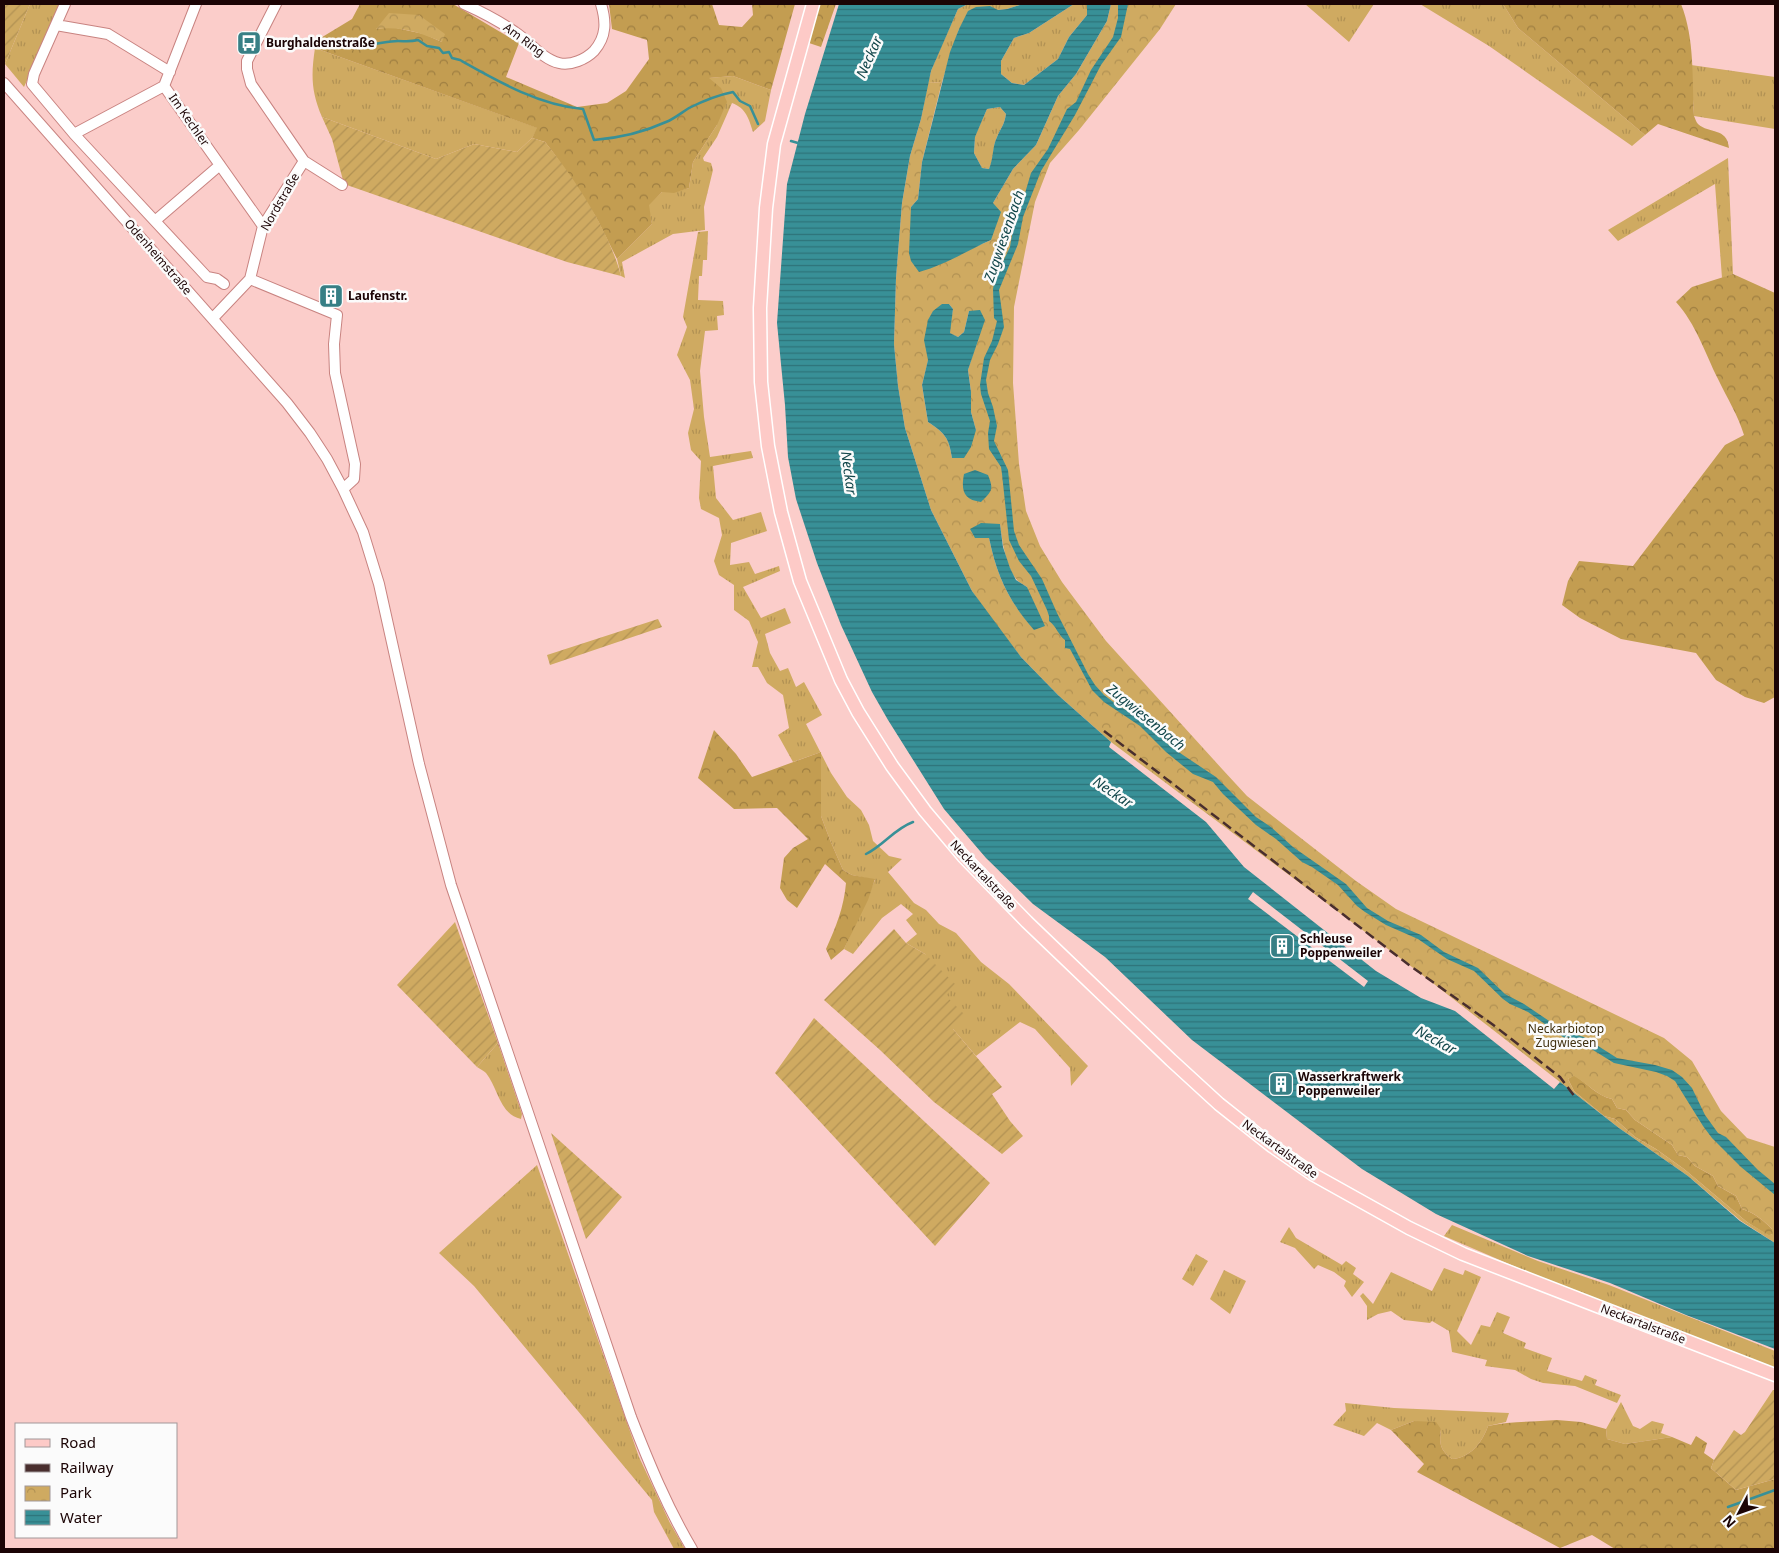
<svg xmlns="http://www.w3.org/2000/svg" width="1779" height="1553" font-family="'Noto Sans',sans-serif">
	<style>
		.grass { fill: url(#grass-tufts) }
		.forest { fill: url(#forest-crowns); fill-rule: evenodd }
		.park { fill: url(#park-crowns); fill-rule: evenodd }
		.garden { fill: url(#garden-furrows) }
		.water { fill: url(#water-rules); fill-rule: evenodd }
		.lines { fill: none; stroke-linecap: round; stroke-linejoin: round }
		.stream { stroke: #389097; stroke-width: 2.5 }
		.minor-casing { stroke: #c88380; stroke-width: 12 }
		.major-casing { stroke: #fff; stroke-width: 15 }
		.minor { stroke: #fff; stroke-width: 10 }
		.major { stroke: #fdcac7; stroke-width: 12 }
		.rail { stroke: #492e2e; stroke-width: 2.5; stroke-dasharray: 10 5; stroke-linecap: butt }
		.labels { text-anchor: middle; stroke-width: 5; stroke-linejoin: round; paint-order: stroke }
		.street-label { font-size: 12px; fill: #1b0405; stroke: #fbfbfb }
		.poi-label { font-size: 12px; font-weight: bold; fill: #1b0405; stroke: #fbfbfb; text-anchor: start }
		.park-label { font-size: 12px; fill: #40300f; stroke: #fbfbfb }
		.water-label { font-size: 14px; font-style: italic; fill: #12464a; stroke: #fbfbfb }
	</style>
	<defs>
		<pattern id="grass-tufts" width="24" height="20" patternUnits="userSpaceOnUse" patternTransform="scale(1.25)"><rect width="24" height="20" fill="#cfaa61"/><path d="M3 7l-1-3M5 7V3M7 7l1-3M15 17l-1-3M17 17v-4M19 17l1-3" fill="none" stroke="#b19153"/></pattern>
		<pattern id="forest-crowns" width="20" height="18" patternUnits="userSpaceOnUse" patternTransform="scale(1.25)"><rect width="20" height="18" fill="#c39d51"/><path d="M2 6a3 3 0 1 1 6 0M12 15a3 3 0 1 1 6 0" fill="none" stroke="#9e7e41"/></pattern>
		<pattern id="park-crowns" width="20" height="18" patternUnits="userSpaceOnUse" patternTransform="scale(1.25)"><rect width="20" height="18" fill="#cfaa61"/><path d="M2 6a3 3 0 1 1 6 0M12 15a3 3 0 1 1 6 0" fill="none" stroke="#b19153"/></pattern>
		<pattern id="garden-furrows" width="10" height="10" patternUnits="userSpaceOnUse" patternTransform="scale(1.25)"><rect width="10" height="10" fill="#cfaa61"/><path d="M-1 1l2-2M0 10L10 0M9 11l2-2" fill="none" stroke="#b19153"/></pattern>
		<pattern id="water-rules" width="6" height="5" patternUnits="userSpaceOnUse" patternTransform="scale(1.25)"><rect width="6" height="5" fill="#389097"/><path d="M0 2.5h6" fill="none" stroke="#2e7379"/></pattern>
	</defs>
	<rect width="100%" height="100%" fill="#fbcdca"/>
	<path class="grass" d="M 30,4 L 62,4 L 24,87 L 5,64 Z
		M 968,4 L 1023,4 L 1007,9 L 998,10 L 959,29 L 942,82 L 928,83 L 931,71 L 941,47 L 958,9 Z
		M 1074,4 L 1087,4 L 1087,15 L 1069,37 L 1058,59 L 1024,85 L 1012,83 L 1001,74 L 1001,61 L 1014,38 L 1029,33 Z
		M 1305,4 L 1374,4 L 1349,42 Z
		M 1420,4 L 1503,4 L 1518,28 L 1645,135 L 1632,146 L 1489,46 Z
		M 315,48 L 538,128 L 532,138 L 517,152 L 474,144 L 436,159 L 322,117 C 311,91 311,75 315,48 Z
		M 1691,65 L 1775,77 L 1775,129 L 1694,116 Z
		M 733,76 L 771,90 L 765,121 L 753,132 C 749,119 746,108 732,103 L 717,137 L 703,158 L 704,161 L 711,163 L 713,170 L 704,207 L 705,230 L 673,234 L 622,262 L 625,278 L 621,276 L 617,259 L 652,224 L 648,205 L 662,192 L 674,192 L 689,188 L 693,162 L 717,125 L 708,78 Z
		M 1000,107 L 1006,114 C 1004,126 1001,127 997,137 C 992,147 995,157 989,169 L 982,168 L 974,153 L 975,136 L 987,109 Z
		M 1728,158 L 1733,274 L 1722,278 L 1715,184 L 1618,241 L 1608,230 Z
		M 708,231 L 707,260 L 703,260 L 702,276 L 699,276 L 698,300 L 723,301 L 724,315 L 717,316 L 718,330 L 705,331 L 700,371 L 704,417 L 710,457 L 751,451 L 753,458 L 713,466 L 716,498 L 733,520 L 761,512 L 767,531 L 731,543 L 730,565 L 749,562 L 755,574 L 779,566 L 780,571 L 743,587 L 761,618 L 785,608 L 791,623 L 765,634 L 770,653 L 780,671 L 788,668 L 796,687 L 804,682 L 822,715 L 806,724 L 831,773 L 847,797 L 861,810 L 869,825 L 873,841 L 889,856 L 902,859 L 888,872 L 914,903 L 926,910 L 939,924 L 956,933 L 981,962 L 1009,984 L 1088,1066 L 1071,1086 L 1070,1068 L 1035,1029 L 1020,1022 L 976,1056 L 953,1029 L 945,996 L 925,954 L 906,943 L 917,934 L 906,920 L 913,914 L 901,904 L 882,918 L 853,954 L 844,949 L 875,880 L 852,875 L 843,870 L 830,840 L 821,816 L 821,752 L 793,762 L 778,735 L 789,728 L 783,695 L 767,683 L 758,667 L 752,667 L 758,642 L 749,621 L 734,610 L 734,585 L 719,575 L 714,561 L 722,535 L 719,518 L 701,509 L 699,498 L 701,461 L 691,450 L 688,433 L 694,409 L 690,380 L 677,355 L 687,327 L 683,317 L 698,232 Z
		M 498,1043 L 522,1114 L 521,1119 C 500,1115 498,1088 486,1073 C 484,1071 480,1069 477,1067 Z
		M 537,1165 L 639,1457 L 670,1523 L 685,1549 L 674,1549 L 654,1512 L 652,1500 L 474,1286 L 439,1253 Z
		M 1452,1225 L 1538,1261 L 1609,1285 L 1775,1351 L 1775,1369 L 1542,1278 L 1444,1236 Z
		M 1289,1227 L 1296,1238 L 1342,1265 L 1346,1261 L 1356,1268 L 1353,1274 L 1364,1282 L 1352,1297 L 1344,1286 L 1346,1281 L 1334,1272 L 1318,1265 L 1314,1269 L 1295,1248 L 1280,1242 Z
		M 1196,1254 L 1208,1261 L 1193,1286 L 1182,1279 Z
		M 1444,1268 L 1463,1275 L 1465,1270 L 1481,1277 L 1457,1331 L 1471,1345 L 1481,1325 L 1490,1327 L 1497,1312 L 1510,1317 L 1503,1333 L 1526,1343 L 1524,1348 L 1552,1358 L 1547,1371 L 1582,1381 L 1585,1375 L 1597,1380 L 1595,1385 L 1621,1395 L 1617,1403 L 1575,1386 L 1543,1383 L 1531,1379 L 1515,1370 L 1485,1366 L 1487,1360 L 1452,1352 L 1449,1331 L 1432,1321 L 1430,1323 L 1404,1320 L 1391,1311 L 1378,1314 L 1367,1320 L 1367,1306 L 1360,1296 L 1363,1293 L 1373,1304 L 1391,1272 L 1432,1291 Z
		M 1224,1270 L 1246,1281 L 1230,1314 L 1210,1299 Z
		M 1621,1402 L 1633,1426 L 1640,1429 L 1652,1421 L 1664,1424 L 1661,1433 L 1672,1437 L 1625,1444 L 1607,1439 L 1606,1429 Z
		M 1345,1403 L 1394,1408 L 1509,1413 L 1506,1422 L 1488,1426 C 1482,1443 1470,1458 1452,1459 C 1440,1450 1439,1444 1441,1429 L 1414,1421 L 1391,1430 L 1377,1423 L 1364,1436 L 1333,1425 L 1346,1411 Z"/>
	<path class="forest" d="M 360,4 L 453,4 L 519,43 L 506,77 L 577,107 L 607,103 L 626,91 L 649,59 L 647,40 L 612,29 L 609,4 L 712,4 L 719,25 L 742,27 L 753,15 L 752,4 L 795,4 L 771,90 L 733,76 L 709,78 L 721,88 L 727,102 L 717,125 L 693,162 L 689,188 L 674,193 L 662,192 L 649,205 L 652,224 L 617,259 L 596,217 L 555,155 L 545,142 L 532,138 L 537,128 L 315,48 L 319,39 L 352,19 ZM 419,15 L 442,42 L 424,34 L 392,27 L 376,29 Z
		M 818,4 L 836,4 L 821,47 L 806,42 Z
		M 1503,4 L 1681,4 C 1695,39 1692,79 1694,116 C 1695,118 1696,122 1698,124 C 1709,134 1727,127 1729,148 L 1658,124 L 1645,135 L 1518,28 Z
		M 1733,274 L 1775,293 L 1775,697 L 1764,703 L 1745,697 L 1716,680 L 1696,653 L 1621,639 L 1580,618 L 1562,605 L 1568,581 L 1579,561 L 1633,566 L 1725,445 L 1744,435 C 1738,415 1727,398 1718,379 C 1705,353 1696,324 1676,302 L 1692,287 Z
		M 714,730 L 736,754 L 752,777 L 821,752 L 821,816 L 830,840 L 843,870 L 852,875 L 875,879 L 868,900 L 844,949 L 831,960 L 826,949 C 836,927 844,907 846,883 L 825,864 L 797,908 L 787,900 L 780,888 L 784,858 L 793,848 L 808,839 L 777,808 L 734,809 L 698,778 Z
		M 1574,1075 C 1587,1083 1597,1096 1612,1099 L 1617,1108 L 1626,1110 L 1635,1120 L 1672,1145 L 1678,1155 L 1687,1157 L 1695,1166 L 1713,1176 L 1718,1186 L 1736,1196 L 1742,1209 C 1755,1213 1763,1220 1772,1229 L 1772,1234 L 1769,1236 L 1747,1222 L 1684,1169 L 1656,1149 L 1635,1137 L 1615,1119 L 1604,1116 L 1574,1091 L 1568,1079 Z
		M 1557,1420 L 1581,1422 L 1606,1429 L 1607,1439 L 1625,1444 L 1672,1437 L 1691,1445 L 1696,1436 L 1707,1443 L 1704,1453 L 1714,1460 L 1711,1468 L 1736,1490 L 1775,1479 L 1775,1549 L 1615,1549 L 1592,1535 L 1560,1548 L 1417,1472 L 1424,1464 L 1391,1430 L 1414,1421 L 1436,1422 L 1441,1429 C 1439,1444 1440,1450 1452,1459 C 1470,1458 1482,1443 1488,1426 C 1511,1421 1534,1422 1557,1420 Z"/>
	<path class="park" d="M 1111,4 L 1176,4 L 1160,29 L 1079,130 L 1050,163 L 1035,202 L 1014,307 L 1013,383 L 1019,464 L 1026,511 L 1040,546 L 1062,582 L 1106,641 L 1223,770 L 1247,796 L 1356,881 L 1396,909 L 1664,1038 L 1692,1061 L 1721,1111 L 1747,1138 L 1775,1147 L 1775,1243 L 1741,1221 L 1688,1176 L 1619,1128 L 1416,970 L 1111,742 L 1058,695 L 1021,657 L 991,619 L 972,591 L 931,510 L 905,428 L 898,386 L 894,344 L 896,278 L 902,203 L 910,156 L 921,119 L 928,83 L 942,82 L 922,162 L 918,199 L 911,207 L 966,251 L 991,240 L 993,203 L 1013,169 L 1036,145 L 1058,96 L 1076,74 L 1107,21 ZM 942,304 L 949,304 L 953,309 L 949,333 L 958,337 L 964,332 L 969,311 L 980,332 L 968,370 L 971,392 L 971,412 L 976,430 L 952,458 C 949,438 945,433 928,422 L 922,385 ZM 1000,524 C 1002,540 1006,569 1018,581 C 1020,583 1024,585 1027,587 L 1034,629 C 1008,600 997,576 989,538 ZM 1574,1076 C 1587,1083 1597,1096 1612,1099 L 1617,1108 L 1626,1110 L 1635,1120 L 1672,1145 L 1678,1155 L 1687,1157 L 1695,1166 L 1713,1176 L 1718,1186 L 1736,1196 L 1742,1209 C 1755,1213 1763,1220 1772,1229 L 1772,1234 L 1769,1235 L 1747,1222 L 1684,1169 L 1656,1149 L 1635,1137 L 1615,1119 L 1604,1116 L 1574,1091 L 1568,1079 Z
		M 389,13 L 419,15 L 445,34 L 442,42 C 419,32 400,26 376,29 Z"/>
	<path class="garden" d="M 4,4 L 30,4 L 5,64 L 4,63 Z
		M 322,117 L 436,159 L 474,144 L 517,152 L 532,138 L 545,142 C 575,179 609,230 621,276 L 567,262 L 344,184 L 332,139 Z
		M 658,619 L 662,627 L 550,665 L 547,655 Z
		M 455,922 L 498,1043 L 477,1067 L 397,985 Z
		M 894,929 L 906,943 L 925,954 L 955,984 L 946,996 L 965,1015 L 953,1029 L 1002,1087 L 992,1094 L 1010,1121 L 1023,1136 L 1002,1154 L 934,1102 L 880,1050 L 824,1000 Z
		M 814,1018 L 990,1183 L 935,1246 L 775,1073 Z
		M 551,1133 L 622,1197 L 586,1239 Z
		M 1773,1390 L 1775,1390 L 1775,1479 L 1736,1490 L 1711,1468 L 1714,1460 L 1734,1430 L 1741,1435 L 1745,1432 Z"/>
	<path class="water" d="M 839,4 L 968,4 L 958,9 L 931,71 L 921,119 L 910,156 L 902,203 L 896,278 L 894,344 L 898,386 L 905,428 L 931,510 L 972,591 L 1021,657 L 1058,695 L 1111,742 L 1109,747 L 1206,822 L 1244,867 L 1376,971 L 1421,998 L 1455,1011 L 1554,1089 L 1560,1082 L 1619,1128 L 1688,1176 L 1740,1221 L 1775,1243 L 1775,1349 L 1686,1315 L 1610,1283 L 1528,1256 L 1436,1214 L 1362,1169 L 1192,1040 L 1105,957 L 1033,904 L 986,858 L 944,809 L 888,720 L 872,692 L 841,625 L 817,563 L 796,499 L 788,457 L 785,405 L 777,323 L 787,184 L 805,114 ZM 1253,892 L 1368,981 L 1364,987 L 1248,899 Z
		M 1023,4 L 1074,4 L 1029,33 L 1014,38 L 1001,61 L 1001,74 L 1012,83 L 1024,85 L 1058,59 L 1069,37 L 1087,15 L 1087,4 L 1080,4 L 1111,4 L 1107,21 L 1076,74 L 1058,96 L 1036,145 L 1013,169 L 993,203 L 1001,212 L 991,240 C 966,251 945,265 919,272 L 911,261 L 909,253 L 911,207 L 918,199 L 922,162 L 931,127 L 950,52 L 959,29 L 968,11 L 976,7 L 990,6 L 998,10 L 1007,9 ZM 1000,107 L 1006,114 C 1004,126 1001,127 997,137 C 992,147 994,157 989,169 L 982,168 L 974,153 L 975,137 L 987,109 Z
		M 1118,4 L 1128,4 L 1121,37 L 1101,65 L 1075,115 L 1041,171 L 1023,217 L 1018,244 L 999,290 L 1004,327 L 998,344 L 990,360 L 986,380 L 988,393 L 993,407 L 997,426 L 994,441 L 1008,470 L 1014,531 L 1019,545 L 1042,579 L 1057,613 L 1088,674 L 1095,685 L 1104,695 L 1116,704 L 1146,722 L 1171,747 L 1216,777 L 1256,817 L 1271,827 L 1293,847 L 1346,884 L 1367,908 L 1388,921 L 1421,935 L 1444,952 L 1478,968 L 1505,994 L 1524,1004 L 1564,1031 L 1584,1037 L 1617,1058 L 1655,1065 L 1672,1070 L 1682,1077 L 1692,1088 L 1705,1115 L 1718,1133 L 1726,1137 L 1758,1170 L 1775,1184 L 1775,1195 L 1741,1167 L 1712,1138 L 1703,1126 L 1675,1081 L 1667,1076 L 1656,1072 L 1614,1063 L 1585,1045 L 1576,1043 L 1563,1037 L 1528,1012 L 1510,1004 L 1503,999 L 1474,971 L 1447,959 L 1418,939 L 1386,925 L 1365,912 L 1357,906 L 1338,885 L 1312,867 L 1302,862 L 1276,839 L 1256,825 L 1223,794 L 1213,782 L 1193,774 L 1166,752 L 1140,726 L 1104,702 L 1092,690 L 1070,649 L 1065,648 L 1065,640 C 1058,635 1057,627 1049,621 L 1049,616 L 1047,610 L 1031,576 L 1019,561 L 1009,540 L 1002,474 L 1001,467 L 989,449 L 988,433 L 990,421 L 981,394 L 980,385 L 984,358 L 992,341 L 997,321 L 994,318 L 993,289 L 995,278 L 1010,247 L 1015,217 L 1020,210 L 1031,173 L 1048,149 L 1067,109 L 1076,102 L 1091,70 L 1113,37 L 1118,18 Z
		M 942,304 L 949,304 L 953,309 L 950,333 L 958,337 L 964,332 L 969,311 L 980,310 L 985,320 L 968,370 L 971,392 L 971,412 L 976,430 L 971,447 L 964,458 L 952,458 C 949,438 945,433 928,422 L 922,385 L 928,360 L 924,340 L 928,320 L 933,311 Z
		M 975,470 L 988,475 C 994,490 992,491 981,502 C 963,500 961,490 964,474 Z
		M 981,523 L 1000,524 L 1003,547 L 1010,568 L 1016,580 L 1027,587 L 1045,626 L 1034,630 C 1008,600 997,576 989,538 L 975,538 L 970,529 Z"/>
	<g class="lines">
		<path class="stream" d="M 323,43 C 340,44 357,44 374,44 C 382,43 390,41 398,41 C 405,41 410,42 418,40 L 427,46 L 439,48 L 443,53 L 449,52 L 452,58 L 460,60 C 499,82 539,105 583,109 L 594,140 C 619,138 642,133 666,122 C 674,119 681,113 689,108 C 703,101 718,95 733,92 L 740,101 L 750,106 L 758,124
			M 791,141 L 798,143
			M 866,854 C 884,845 894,829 913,822
			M 1728,1507 L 1775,1490"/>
		<defs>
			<path id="minor" d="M 65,4 L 34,74 L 32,84 L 74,134 L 207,277 L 217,279 L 224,284
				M 276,4 L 247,61 L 247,69 L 251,84 L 304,161 L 342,185
				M 464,4 C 482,12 499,21 515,32 C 529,41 542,59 559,63 C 571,66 586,59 594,51 C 607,36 606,21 601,4
				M 56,25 L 108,34 L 170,72
				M 4,83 L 287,403 L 310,433 L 327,459 L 343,489 L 363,532 L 379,584 L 419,764 L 451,885 L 631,1417 C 649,1463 667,1507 692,1549
				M 164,86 L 263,226
				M 164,86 L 196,4
				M 74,134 L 164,86
				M 156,220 L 220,165
				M 250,279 L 337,315 L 334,344 L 335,373 L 355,464 L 354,479 L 343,489
				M 213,318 L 250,279 L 263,226 L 304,161"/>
			<path id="major" d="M 813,4 L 774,144 L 766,208 L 760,308 L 761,382 L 768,446 L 781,512 L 800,581 L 841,680 L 858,712 L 892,766 L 925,811 L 963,856 L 1027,922 L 1171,1060 L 1219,1104 L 1272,1146 L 1314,1175 L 1409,1228 L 1463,1254 L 1775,1375"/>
		</defs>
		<use href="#minor" class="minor-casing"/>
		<use href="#major" class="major-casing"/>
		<use href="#minor" class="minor"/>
		<use href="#major" class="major"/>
		<path class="rail" d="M 1104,731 L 1409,965 L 1492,1024 L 1560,1077 L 1575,1097"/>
	</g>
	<defs>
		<symbol id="bus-square" viewBox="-11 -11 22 22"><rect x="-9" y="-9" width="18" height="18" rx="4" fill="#377f85" stroke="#fbfbfb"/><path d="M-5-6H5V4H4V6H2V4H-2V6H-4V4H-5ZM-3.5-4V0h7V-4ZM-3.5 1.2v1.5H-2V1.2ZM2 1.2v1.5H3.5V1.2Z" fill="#fff"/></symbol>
		<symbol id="building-square" viewBox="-11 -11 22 22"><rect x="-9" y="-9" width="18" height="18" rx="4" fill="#377f85" stroke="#fbfbfb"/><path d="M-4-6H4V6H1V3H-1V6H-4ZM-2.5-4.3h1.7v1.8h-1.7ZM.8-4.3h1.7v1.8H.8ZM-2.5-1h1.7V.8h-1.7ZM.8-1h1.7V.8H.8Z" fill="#fff"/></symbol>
	</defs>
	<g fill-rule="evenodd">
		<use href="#bus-square" x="235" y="29" width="28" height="28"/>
		<use href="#building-square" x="317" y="282" width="28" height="28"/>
		<use href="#building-square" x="1268" y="932" width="28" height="28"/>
		<use href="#building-square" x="1267" y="1070" width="28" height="28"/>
	</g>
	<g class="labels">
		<g class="street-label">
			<text transform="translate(524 40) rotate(36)" y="4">Am Ring</text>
			<text transform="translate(189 120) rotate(55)" y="4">Im Kechler</text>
			<text transform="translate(280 202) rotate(-60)" y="4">Nordstraße</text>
			<text transform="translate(158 257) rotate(49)" y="4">Odenheimstraße</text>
			<text transform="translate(983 875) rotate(47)" y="4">Neckartalstraße</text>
			<text transform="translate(1280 1149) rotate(36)" y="4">Neckartalstraße</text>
			<text transform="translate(1643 1324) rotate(21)" y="4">Neckartalstraße</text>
		</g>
		<g class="poi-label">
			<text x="266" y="47">Burghaldenstraße</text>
			<text x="348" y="300">Laufenstr.</text>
			<text x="1300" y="943">Schleuse<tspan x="1300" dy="14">Poppenweiler</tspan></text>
			<text x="1298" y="1081">Wasserkraftwerk<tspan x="1298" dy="14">Poppenweiler</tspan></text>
		</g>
		<g class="park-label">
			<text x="1566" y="1033">Neckarbiotop<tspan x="1566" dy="14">Zugwiesen</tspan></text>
		</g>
		<g class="water-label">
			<text transform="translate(869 57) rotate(-66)" y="5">Neckar</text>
			<text transform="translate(1004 236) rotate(-71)" y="5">Zugwiesenbach</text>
			<text transform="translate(849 473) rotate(82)" y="5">Neckar</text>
			<text transform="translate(1146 717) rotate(39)" y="5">Zugwiesenbach</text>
			<text transform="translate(1113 792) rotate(34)" y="5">Neckar</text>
			<text transform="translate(1436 1040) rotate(29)" y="5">Neckar</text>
		</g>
	</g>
	<rect width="1779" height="1553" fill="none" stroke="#1b0405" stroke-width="10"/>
	<rect x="15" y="1423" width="162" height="115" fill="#fbfbfb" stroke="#a19899"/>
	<rect x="25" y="1439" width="25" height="8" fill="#fdcac7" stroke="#a19899"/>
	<text x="60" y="1448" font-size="15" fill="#1b0405">Road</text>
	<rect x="25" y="1464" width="25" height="8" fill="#492e2e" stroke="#a19899"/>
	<text x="60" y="1473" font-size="15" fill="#1b0405">Railway</text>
	<rect x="25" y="1486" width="25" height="15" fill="url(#park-crowns)" stroke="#a19899"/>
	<text x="60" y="1498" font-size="15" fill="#1b0405">Park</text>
	<rect x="25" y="1510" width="25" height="15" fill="url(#water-rules)" stroke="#a19899"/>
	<text x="60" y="1523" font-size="15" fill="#1b0405">Water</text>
	<g transform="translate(1739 1513) rotate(229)" stroke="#fbfbfb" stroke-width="4" paint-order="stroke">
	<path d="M0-4L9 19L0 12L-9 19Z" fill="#1b0405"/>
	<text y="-8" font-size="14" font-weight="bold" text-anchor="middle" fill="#1b0405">N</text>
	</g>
</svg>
